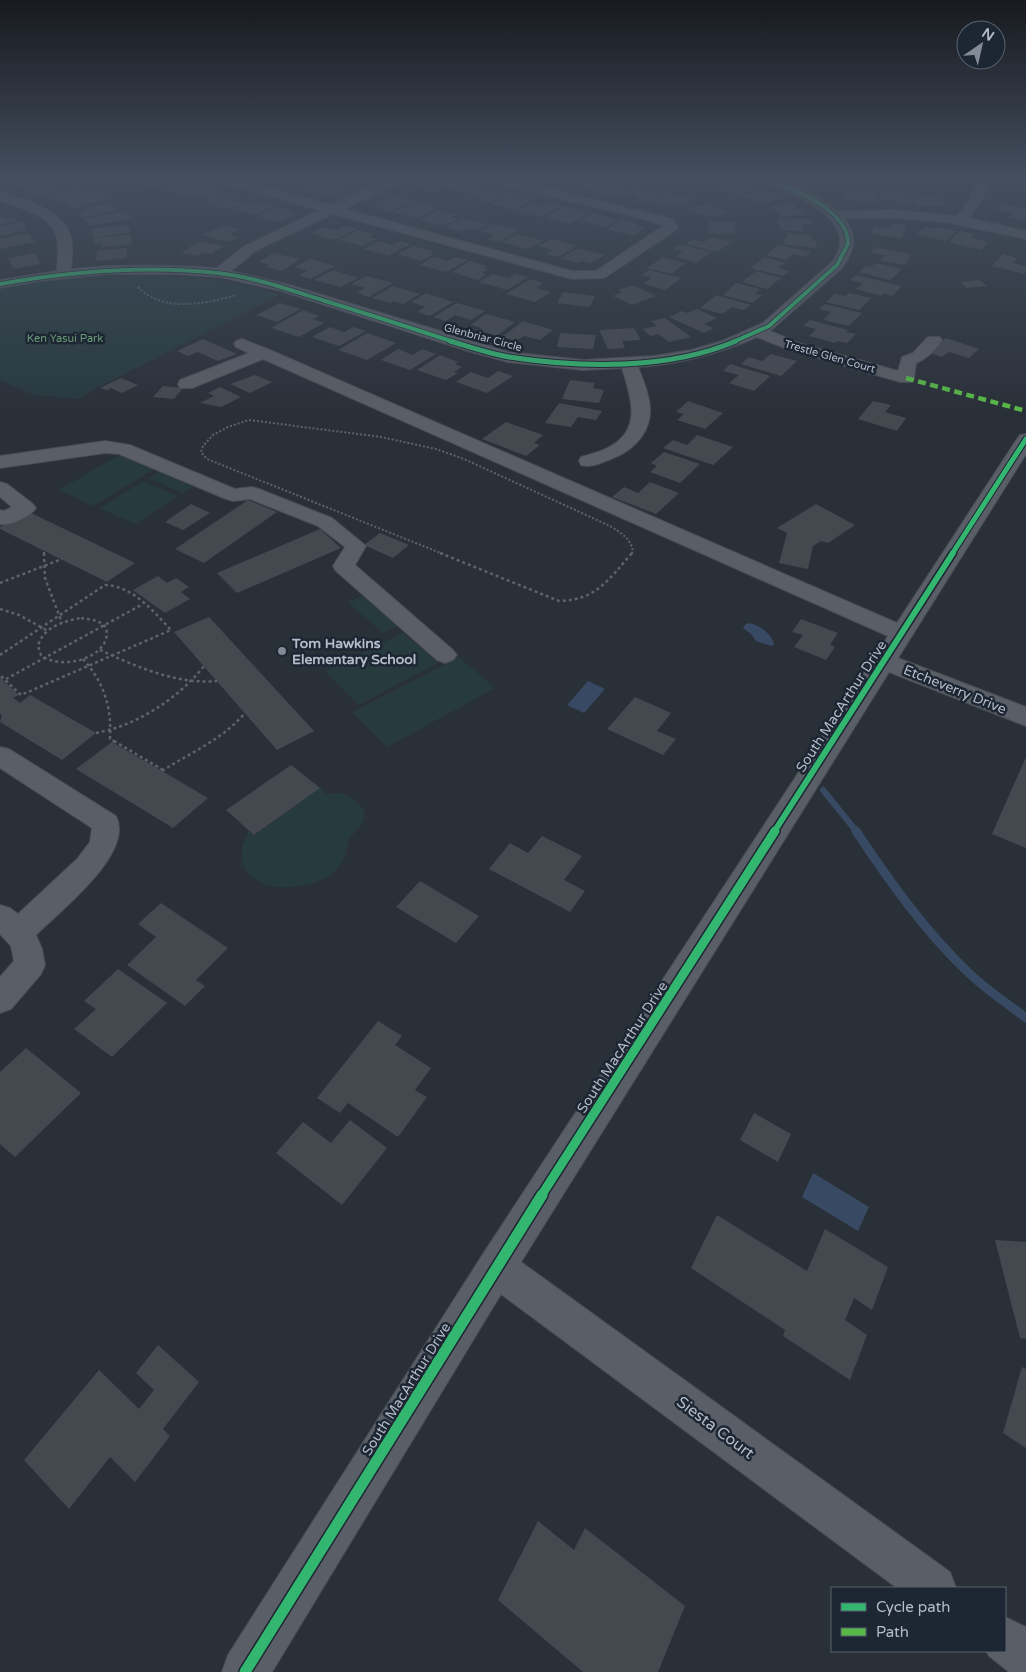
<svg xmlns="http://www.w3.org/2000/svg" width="1026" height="1672" font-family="'Varela Round',sans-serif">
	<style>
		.green { fill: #273a3e }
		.water { fill: #384963 }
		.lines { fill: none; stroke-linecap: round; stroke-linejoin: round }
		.stream-far1 { stroke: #384963; stroke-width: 6 }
		.stream { stroke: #384963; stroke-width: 9 }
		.building { fill: #444950 }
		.minor-casing { stroke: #484c53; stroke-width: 2 }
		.path-far1 { stroke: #5d636a; stroke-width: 2; stroke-dasharray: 2 2; stroke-linecap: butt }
		.path { stroke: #5d636a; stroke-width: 2.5; stroke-dasharray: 3 3; stroke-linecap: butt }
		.minor { fill: #5a5e66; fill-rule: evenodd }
		.quiet { stroke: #58b947; stroke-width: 4.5; stroke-dasharray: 8 4.5; stroke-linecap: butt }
		.cycleway-far4-casing { stroke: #1d2633; stroke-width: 5.5 }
		.cycleway-far3-casing { stroke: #1d2633; stroke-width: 7 }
		.cycleway-far2-casing { stroke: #1d2633; stroke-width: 9 }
		.cycleway-far1-casing { stroke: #1d2633; stroke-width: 12 }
		.cycleway-casing { stroke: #1d2633; stroke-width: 14 }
		.cycleway-far4 { stroke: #33b770; stroke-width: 4 }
		.cycleway-far3 { stroke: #33b770; stroke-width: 5 }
		.cycleway-far2 { stroke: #33b770; stroke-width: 6 }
		.cycleway-far1 { stroke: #33b770; stroke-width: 9 }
		.cycleway { stroke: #33b770; stroke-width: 11 }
		.poi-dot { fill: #848b96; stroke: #1d2633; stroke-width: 2 }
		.labels { text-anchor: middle; stroke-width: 5; stroke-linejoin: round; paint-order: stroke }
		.far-street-label { font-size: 11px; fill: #b4bcc9; stroke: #1d2633 }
		.far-park-label { font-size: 11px; fill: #6b9a76; stroke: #1d2633 }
		.poi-label { font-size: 14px; font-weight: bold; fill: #b4bcc9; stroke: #1d2633; text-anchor: start }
		.street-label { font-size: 14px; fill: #b4bcc9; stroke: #1d2633 }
		.near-street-label { font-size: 16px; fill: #b4bcc9; stroke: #1d2633 }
	</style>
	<rect width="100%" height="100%" fill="#2a3038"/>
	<path class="green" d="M 121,274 C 176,275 228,278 280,295 L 89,392 L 80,399 L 34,395 L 0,380 L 0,289 L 52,280 Z
		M 119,455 L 153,470 L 93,506 L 59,490 Z
		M 159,472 L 193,487 L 183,493 L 148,478 Z
		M 143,481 L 178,496 L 135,524 L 100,508 Z
		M 362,596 L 397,626 L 383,633 L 348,602 Z
		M 403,633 L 438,663 L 359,705 L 325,671 Z
		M 459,657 L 495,688 L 387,747 L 352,712 Z
		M 320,788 L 327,795 C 342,789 357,798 365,812 C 364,827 358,827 350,838 C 348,840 348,845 347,848 C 345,859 340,867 332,874 C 306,894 236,896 242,848 C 243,842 247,836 249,830 L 255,835 Z"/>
	<path class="water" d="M 749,623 C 760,625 772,634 774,645 L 771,646 L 756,641 L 751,634 L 743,628 L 746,624 Z
		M 588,681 L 605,689 L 584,713 L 567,705 Z
		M 813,1173 L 869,1207 L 858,1231 L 802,1197 Z"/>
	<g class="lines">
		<path class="stream-far1" d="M 823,790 L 857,832"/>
		<path class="stream" d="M 856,831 C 890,882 926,933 971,975 C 988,991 1008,1004 1026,1018"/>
	</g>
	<path class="building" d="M 0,179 L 25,179 L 16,182 L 10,180 L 3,183 L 0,182 Z
		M 30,179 L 46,183 L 26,190 L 11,186 Z
		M 151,179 L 164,181 L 169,179 L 181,180 L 158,189 L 138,184 Z
		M 269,179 L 300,179 L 286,184 Z
		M 303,179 L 321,179 L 331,182 L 310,191 L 300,188 L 308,185 L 296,182 Z
		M 425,179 L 453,179 L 456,180 L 433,191 L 412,185 Z
		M 544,179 L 573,179 L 566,182 L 558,180 L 554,182 Z
		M 577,179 L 597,179 L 607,181 L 590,190 L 579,188 L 585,185 L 572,181 Z
		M 689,179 L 723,179 L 714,185 Z
		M 459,180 L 481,186 L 466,193 L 444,187 Z
		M 183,181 L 196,185 L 191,187 L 198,189 L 183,195 L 163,189 Z
		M 50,183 L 65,188 L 43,195 L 28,191 Z
		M 331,183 L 353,189 L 338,195 L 331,193 L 326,195 L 312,191 Z
		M 608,183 L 632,189 L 618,197 L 593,191 Z
		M 725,183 L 739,187 L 746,184 L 757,187 L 739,195 L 715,188 Z
		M 77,187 L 90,193 L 58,202 L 52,199 L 61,196 L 55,194 Z
		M 205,187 L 226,193 L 209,200 L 188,194 Z
		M 637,188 L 662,194 L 646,204 L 633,201 L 639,197 L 627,194 Z
		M 762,189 L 777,194 L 773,195 L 780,198 L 765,204 L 743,196 Z
		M 477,190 L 490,193 L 497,190 L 508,192 L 489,202 L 466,196 Z
		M 880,191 L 910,194 L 911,205 L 896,204 L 895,200 L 881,199 Z
		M 97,192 L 109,198 L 74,209 L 62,202 Z
		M 845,192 L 874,194 L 875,204 L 855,202 L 855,200 L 846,199 Z
		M 510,193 L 525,196 L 522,198 L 531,200 L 514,210 L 490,204 Z
		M 667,193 L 693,199 L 683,206 L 668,203 L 663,206 L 651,203 Z
		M 228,194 L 239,196 L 231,200 L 242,203 L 227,209 L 205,203 Z
		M 914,195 L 943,198 L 943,206 L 914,205 Z
		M 395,196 L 413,201 L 389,212 L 376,208 L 379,207 L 370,205 L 385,198 L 389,199 Z
		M 416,201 L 439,207 L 419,218 L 392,213 Z
		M 261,202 L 274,206 L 254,215 L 233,209 L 248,203 L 256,205 Z
		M 108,203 L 117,210 L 82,218 L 77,214 L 88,211 L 85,208 Z
		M 530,203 L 543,207 L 551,203 L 562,205 L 541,217 L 516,211 Z
		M 709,204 L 728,212 L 710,217 L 687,209 Z
		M 793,204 L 805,214 L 782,217 L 771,206 Z
		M 1003,204 L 1026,209 L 1026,218 L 1023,221 L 1009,217 L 1013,213 L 997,210 Z
		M 565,206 L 588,214 L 570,224 L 544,218 Z
		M 277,207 L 291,211 L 287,212 L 295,215 L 279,222 L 256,216 Z
		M 124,211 L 132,218 L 91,226 L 84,219 Z
		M 437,211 L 455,215 L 452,217 L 458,219 L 443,226 L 419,220 Z
		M 593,213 L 618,220 L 606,227 L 580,221 Z
		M 0,216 L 7,219 L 12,217 L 17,221 L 0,225 Z
		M 463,218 L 487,224 L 475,231 L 468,229 L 463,232 L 445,227 Z
		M 777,219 L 811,219 L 813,224 L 801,224 L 804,231 L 781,230 Z
		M 622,220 L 639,224 L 636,226 L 645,228 L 633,236 L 607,229 Z
		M 709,221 L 735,223 L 734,234 L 708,233 Z
		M 20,222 L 27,227 L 23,228 L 26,230 L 2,236 L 0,234 L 0,227 Z
		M 892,223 L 906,225 L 902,238 L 871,234 L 874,226 L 890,228 Z
		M 493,224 L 519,230 L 499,242 L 487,239 L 494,235 L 480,231 Z
		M 116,225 L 116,227 L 128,225 L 131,232 L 93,238 L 91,229 Z
		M 224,225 L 241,230 L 229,235 L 238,238 L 228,242 L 203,235 Z
		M 346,226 L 357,229 L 334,240 L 311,233 L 324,227 L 336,230 Z
		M 925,227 L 935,229 L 937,227 L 956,231 L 946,241 L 917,234 Z
		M 358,230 L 374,234 L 369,237 L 377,239 L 362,246 L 339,240 Z
		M 960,231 L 975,234 L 971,238 L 988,242 L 981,250 L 949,242 Z
		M 29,233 L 35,242 L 0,249 L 0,239 Z
		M 788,233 L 813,236 L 812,240 L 817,241 L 815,248 L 783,244 Z
		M 517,234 L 543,241 L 528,249 L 502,242 Z
		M 130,235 L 132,244 L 102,247 L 102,243 L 95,244 L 94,238 Z
		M 712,237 L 731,242 L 717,252 L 685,244 L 692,240 L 704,242 Z
		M 551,239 L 577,246 L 558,257 L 546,254 L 552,250 L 538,246 Z
		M 199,241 L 224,246 L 212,254 L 204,253 L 199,256 L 181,253 Z
		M 379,241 L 392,245 L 400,241 L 411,244 L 388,256 L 364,249 Z
		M 679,244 L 711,252 L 697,263 L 675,257 L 683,252 L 673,249 Z
		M 778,245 L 811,252 L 806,257 L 793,254 L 786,260 L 766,255 Z
		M 413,246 L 433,251 L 430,253 L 434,254 L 421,261 L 397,254 Z
		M 874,247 L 911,254 L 905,265 L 881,261 L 885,255 L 871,253 Z
		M 127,248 L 127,258 L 96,261 L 97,251 Z
		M 578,248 L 604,255 L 591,263 L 582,261 L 578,263 L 561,258 Z
		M 35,253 L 40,264 L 13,269 L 8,258 Z
		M 273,253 L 300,259 L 282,271 L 266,267 L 270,265 L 259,262 Z
		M 1003,254 L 1018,258 L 1013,263 L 1026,266 L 1026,272 L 1024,274 L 992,266 Z
		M 434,257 L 448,261 L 456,257 L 468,260 L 446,272 L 420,265 Z
		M 663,257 L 686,263 L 671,274 L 647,268 Z
		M 764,257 L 785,263 L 778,268 L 790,271 L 783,276 L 750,268 Z
		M 311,259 L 335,266 L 310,279 L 299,275 L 307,271 L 294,267 Z
		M 470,261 L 487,266 L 483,268 L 488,269 L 482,273 L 486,274 L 478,280 L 452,272 Z
		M 876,263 L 902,269 L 890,280 L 859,272 L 866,266 L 871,267 Z
		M 333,270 L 358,278 L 340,287 L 314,280 Z
		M 649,270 L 681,278 L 665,290 L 643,284 L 652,278 L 641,275 Z
		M 756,271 L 781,278 L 767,289 L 742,282 Z
		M 493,274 L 508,278 L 516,274 L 528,277 L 507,290 L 479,282 Z
		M 856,275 L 902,286 L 892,296 L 883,293 L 881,296 L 856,289 L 863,283 L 850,280 Z
		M 366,276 L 393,283 L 369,297 L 357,293 L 365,288 L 351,284 Z
		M 530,279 L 543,283 L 536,288 L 551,292 L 535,302 L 506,294 Z
		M 979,280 L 987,286 L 967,288 L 960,282 Z
		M 736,283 L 760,289 L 755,294 L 762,295 L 753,303 L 723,295 Z
		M 633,285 L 656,296 L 632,305 L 613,296 L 622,292 L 618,290 Z
		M 393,286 L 420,294 L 403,304 L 394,301 L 390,303 L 372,298 Z
		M 563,292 L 595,296 L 590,307 L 557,303 Z
		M 426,293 L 453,302 L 430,316 L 417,312 L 425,307 L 411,302 Z
		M 849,293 L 871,298 L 859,310 L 826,302 L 835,294 L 845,296 Z
		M 716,295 L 751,305 L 744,310 L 732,307 L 723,314 L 700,308 Z
		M 280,303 L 301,309 L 277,322 L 256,315 Z
		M 457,303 L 485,311 L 471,320 L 455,315 L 446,321 L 433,317 Z
		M 825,304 L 862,313 L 849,326 L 823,320 L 831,312 L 819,309 Z
		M 697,309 L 717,318 L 704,324 L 714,328 L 704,333 L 669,317 L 682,311 L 687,313 Z
		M 303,310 L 319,316 L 313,319 L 324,323 L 299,337 L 271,328 Z
		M 486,314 L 515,322 L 497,336 L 478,330 L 482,328 L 471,325 Z
		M 665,318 L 691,337 L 669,342 L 658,334 L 651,336 L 642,329 L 657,326 L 651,321 Z
		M 810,320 L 848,330 L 846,332 L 856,334 L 847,343 L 837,341 L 835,343 L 809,336 L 816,329 L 803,326 Z
		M 523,321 L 553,330 L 540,340 L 524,336 L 516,341 L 502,337 Z
		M 330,327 L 344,332 L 353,327 L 366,331 L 339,346 L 312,337 Z
		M 634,328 L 641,340 L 622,341 L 625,348 L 608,349 L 599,330 Z
		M 367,333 L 396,343 L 367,360 L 338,350 Z
		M 560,333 L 596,335 L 593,349 L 557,347 Z
		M 946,338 L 979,349 L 969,358 L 949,352 L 942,357 L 927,352 Z
		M 203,339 L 237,354 L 218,361 L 198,352 L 188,356 L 177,351 Z
		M 398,349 L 413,355 L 422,349 L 436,354 L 410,370 L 381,360 Z
		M 771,354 L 797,361 L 781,376 L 741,364 L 749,357 L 762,361 Z
		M 440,355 L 458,362 L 455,364 L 462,367 L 454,372 L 458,373 L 446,380 L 417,370 Z
		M 730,364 L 770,376 L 754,391 L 729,383 L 739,375 L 723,371 Z
		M 498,371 L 513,376 L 487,393 L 456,382 L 471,372 L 488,378 Z
		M 255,375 L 272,382 L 250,393 L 230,384 Z
		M 121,378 L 138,385 L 122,393 L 111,388 L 107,390 L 100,388 Z
		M 570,380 L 595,383 L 593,388 L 604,390 L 599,403 L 562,399 Z
		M 163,386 L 183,388 L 174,399 L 153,397 Z
		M 220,387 L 241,397 L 221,407 L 200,403 L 214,396 L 208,393 Z
		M 688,401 L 723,413 L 705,429 L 677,420 L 684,414 L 676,412 Z
		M 873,401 L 891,405 L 885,412 L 906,418 L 897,431 L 858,419 Z
		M 559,403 L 602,411 L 596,420 L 578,417 L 571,427 L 545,423 Z
		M 506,422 L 543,435 L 534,443 L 540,445 L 526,456 L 482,439 Z
		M 697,435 L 733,447 L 713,465 L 663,448 L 673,440 L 687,445 Z
		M 664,452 L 700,464 L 680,483 L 650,472 L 657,466 L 651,463 Z
		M 650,482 L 679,493 L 656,514 L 612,497 L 624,487 L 638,493 Z
		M 248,500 L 277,512 L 204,563 L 175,549 Z
		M 191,504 L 210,513 L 183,530 L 165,522 Z
		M 816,504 L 855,525 L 828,543 L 821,541 L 813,546 L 808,569 L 779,563 L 787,533 L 777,528 Z
		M 27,511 L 135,563 L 107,582 L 0,529 L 0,527 Z
		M 320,529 L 341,548 L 237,593 L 217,573 Z
		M 380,533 L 409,545 L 393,558 L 364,545 Z
		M 158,576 L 167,583 L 176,578 L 189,587 L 181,592 L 190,599 L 165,613 L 133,590 Z
		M 209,617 L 314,731 L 277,750 L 174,632 Z
		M 801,619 L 838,633 L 830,645 L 835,647 L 826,660 L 794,647 L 803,635 L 792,632 Z
		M 0,677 L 19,695 L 13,698 L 20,703 L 30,695 L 96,733 L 62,760 L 0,722 L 2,715 L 0,714 Z
		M 635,697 L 671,713 L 657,731 L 676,739 L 663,755 L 607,729 Z
		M 112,742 L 162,771 L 208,798 L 173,828 L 76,769 Z
		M 1026,757 L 1026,848 L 992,834 Z
		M 291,765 L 320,788 L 254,835 L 226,810 Z
		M 542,836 L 582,856 L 564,880 L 585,891 L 570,912 L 489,869 L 510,843 L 528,853 Z
		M 420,881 L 479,916 L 456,943 L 396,907 Z
		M 161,903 L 228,948 L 196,980 L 205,986 L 185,1006 L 127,965 L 156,937 L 138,924 Z
		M 118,969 L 167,1003 L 112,1057 L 74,1029 L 96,1009 L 84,1001 Z
		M 378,1021 L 402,1036 L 395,1045 L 431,1068 L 415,1090 L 427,1097 L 398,1137 L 348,1103 L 340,1113 L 317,1098 Z
		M 26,1048 L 81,1093 L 15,1157 L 0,1144 L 0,1072 Z
		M 754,1113 L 791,1134 L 778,1162 L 740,1140 Z
		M 350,1120 L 387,1148 L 342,1205 L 276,1153 L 303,1122 L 331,1143 Z
		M 717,1215 L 807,1271 L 825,1229 L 888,1267 L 872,1310 L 854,1298 L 845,1320 L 867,1335 L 850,1380 L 783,1336 L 785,1330 L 691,1268 Z
		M 995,1240 L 1026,1242 L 1026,1339 L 1020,1338 Z
		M 158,1345 L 199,1382 L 163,1429 L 170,1436 L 135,1482 L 110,1457 L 69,1509 L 24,1460 L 99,1370 L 139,1409 L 154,1390 L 136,1373 Z
		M 1022,1367 L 1026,1369 L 1026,1448 L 1003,1433 Z
		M 538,1521 L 574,1550 L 585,1528 L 685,1606 L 658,1672 L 583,1672 L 498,1600 Z"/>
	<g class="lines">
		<defs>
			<path id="minor" d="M 214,179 L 234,179 L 331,205 L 387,179 L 403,179 L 401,182 L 344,209 L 572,271 L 596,271 L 663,226 L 648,220 L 492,182 L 490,179 L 511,179 L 672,219 L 678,227 L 676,230 L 604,278 L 572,279 L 333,214 L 267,245 L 253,253 L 231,271 L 290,285 L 509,352 L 583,360 L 654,356 L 691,350 L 722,341 L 763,323 L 832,262 C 864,220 792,192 761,182 L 759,179 L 777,179 L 792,184 L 818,197 L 837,211 L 896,210 L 957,216 L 970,199 L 979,179 L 991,179 L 982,199 L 969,218 L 1026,231 L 1026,239 L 944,222 L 896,218 L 844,218 C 858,236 855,250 842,268 L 770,331 L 799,343 L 898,371 L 902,357 L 913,353 L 928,337 L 940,337 L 942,340 C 935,350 927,359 916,363 L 914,378 L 912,382 L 900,382 L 787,349 L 757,337 C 719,354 680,364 638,367 C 642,377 647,389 649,400 C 655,428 636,450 611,459 C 601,463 592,468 581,465 L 579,461 L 581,457 C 591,454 603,451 611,446 C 643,428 630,395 622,368 L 583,370 L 508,362 L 468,351 L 281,291 L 220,277 L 172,274 L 107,274 L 40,281 L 0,288 L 0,280 L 57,271 C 57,260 60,246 56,235 C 50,215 17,207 0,200 L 0,192 C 23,198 60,209 70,234 C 74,244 72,258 71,269 C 120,264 168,265 217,268 L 243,247 L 320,210 L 216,182 Z
				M 242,339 L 270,350 L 897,623 L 1017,439 L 1020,435 L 1026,434 L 1026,454 L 898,658 L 1026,707 L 1026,726 L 889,672 L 521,1262 L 950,1572 L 956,1588 L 897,1588 L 501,1294 L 272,1672 L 222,1672 L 228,1655 L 483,1254 L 888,636 L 263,359 L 192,388 L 180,388 L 178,384 L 180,380 L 249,353 L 236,347 L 234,344 L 236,341 Z
				M 105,441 L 130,445 L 235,489 L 252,487 L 259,489 L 332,518 L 366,546 L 355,565 L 453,650 L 457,655 L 453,660 L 445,663 L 437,660 L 336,571 L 333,566 L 345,547 L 318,526 L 250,499 L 233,501 L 226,499 L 119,454 L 105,453 L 0,468 L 0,456 Z
				M 0,482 L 7,484 L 33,504 L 36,508 C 30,517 10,526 0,524 L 0,510 L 4,511 L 12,507 L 0,497 Z
				M 0,747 L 9,749 L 116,816 C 135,853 60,911 36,935 L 42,949 L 45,965 L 41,974 L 11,1009 L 0,1013 L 0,977 L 14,961 L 11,946 L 0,934 L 0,905 L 10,908 L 18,914 L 77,859 L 90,842 L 92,828 L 0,768 Z
				M 1005,1617 L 1026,1627 L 1026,1672 L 1009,1672 L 989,1656 L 986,1651 L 1005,1651 Z"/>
		</defs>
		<use href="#minor" class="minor-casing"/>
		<path class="path-far1" d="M 138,287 C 163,313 205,304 236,295
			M 44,554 L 44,551
			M 443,554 L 207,459 L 201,452 L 203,446 L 213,435 L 228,427 L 249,420 L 381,437 L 436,449 L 464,459 L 610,526 C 621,533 631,538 633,552 L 631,554"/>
		<path class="path" d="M 44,553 L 45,578 L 62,623
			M 440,553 L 559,601 C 597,600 609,579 632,553
			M 0,583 L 62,559
			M 0,609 L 19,615 L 48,631
			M 81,618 L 98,621 L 106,627 C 114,657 61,672 41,655 L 38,646 C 43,627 64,621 81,618 Z
			M 100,650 C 135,666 177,685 217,681
			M 0,655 L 105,585 C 133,586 153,611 171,630 L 21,695 L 0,675
			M 83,659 C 104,682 112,708 110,739 L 114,741 L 112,742
			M 6,679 L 143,604
			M 96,733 C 136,726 179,698 204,666
			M 114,741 L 163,770
			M 162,771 C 191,752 222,740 245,713"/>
		<use href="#minor" class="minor"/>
		<path class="quiet" d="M 906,378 L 1026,411"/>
		<defs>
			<path id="cycleway-far4" d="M 0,284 C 72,271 146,265 218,273 C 254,277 290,290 325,301 C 368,314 411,328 454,342
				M 733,342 L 769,326 L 837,265 L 848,244 C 849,210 792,188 765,179"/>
			<path id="cycleway-far3" d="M 450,341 C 470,347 490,354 509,357 C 581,368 669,370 736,341
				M 952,554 L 1026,439"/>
			<path id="cycleway-far2" d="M 774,832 L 953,553"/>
			<path id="cycleway-far1" d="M 541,1196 L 775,831"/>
			<path id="cycleway" d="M 245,1672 L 542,1195"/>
		</defs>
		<use href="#cycleway-far4" class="cycleway-far4-casing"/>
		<use href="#cycleway-far3" class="cycleway-far3-casing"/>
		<use href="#cycleway-far2" class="cycleway-far2-casing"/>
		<use href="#cycleway-far1" class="cycleway-far1-casing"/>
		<use href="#cycleway" class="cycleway-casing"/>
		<use href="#cycleway-far4" class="cycleway-far4"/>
		<use href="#cycleway-far3" class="cycleway-far3"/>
		<use href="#cycleway-far2" class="cycleway-far2"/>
		<use href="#cycleway-far1" class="cycleway-far1"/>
		<use href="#cycleway" class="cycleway"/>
	</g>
	<linearGradient id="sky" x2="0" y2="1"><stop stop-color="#171a1f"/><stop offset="0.43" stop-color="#444e5e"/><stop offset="1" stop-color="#444e5e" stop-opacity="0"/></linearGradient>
	<rect width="1026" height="413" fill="url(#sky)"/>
	<circle class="poi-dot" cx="282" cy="651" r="5"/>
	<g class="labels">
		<g class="far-street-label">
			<text transform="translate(483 337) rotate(15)" y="4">Glenbriar Circle</text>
			<text transform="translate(830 356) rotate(16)" y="4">Trestle Glen Court</text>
		</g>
		<g class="far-park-label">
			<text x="65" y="342">Ken Yasui Park</text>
		</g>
		<g class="poi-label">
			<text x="292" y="648">Tom Hawkins<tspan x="292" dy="16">Elementary School</tspan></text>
		</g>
		<g class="street-label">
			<text transform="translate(955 689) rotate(22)" y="5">Etcheverry Drive</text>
			<text transform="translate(841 706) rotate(-57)" y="5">South MacArthur Drive</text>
			<text transform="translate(622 1047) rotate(-57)" y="5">South MacArthur Drive</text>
			<text transform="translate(406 1389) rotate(-58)" y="5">South MacArthur Drive</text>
		</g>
		<g class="near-street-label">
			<text transform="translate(716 1427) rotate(37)" y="6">Siesta Court</text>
		</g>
	</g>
	<rect x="831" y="1587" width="175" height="65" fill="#1d2633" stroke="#59626f"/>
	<rect x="841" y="1603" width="25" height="8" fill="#33b770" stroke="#59626f"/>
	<text x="876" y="1612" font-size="15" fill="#b4bcc9">Cycle path</text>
	<rect x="841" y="1628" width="25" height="8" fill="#58b947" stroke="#59626f"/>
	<text x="876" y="1637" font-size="15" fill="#b4bcc9">Path</text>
	<g transform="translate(981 45) rotate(34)"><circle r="24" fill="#1d2633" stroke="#59626f"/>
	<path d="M0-4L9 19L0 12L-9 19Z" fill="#848b96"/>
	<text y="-8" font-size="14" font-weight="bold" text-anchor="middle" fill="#b4bcc9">N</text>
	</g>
</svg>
